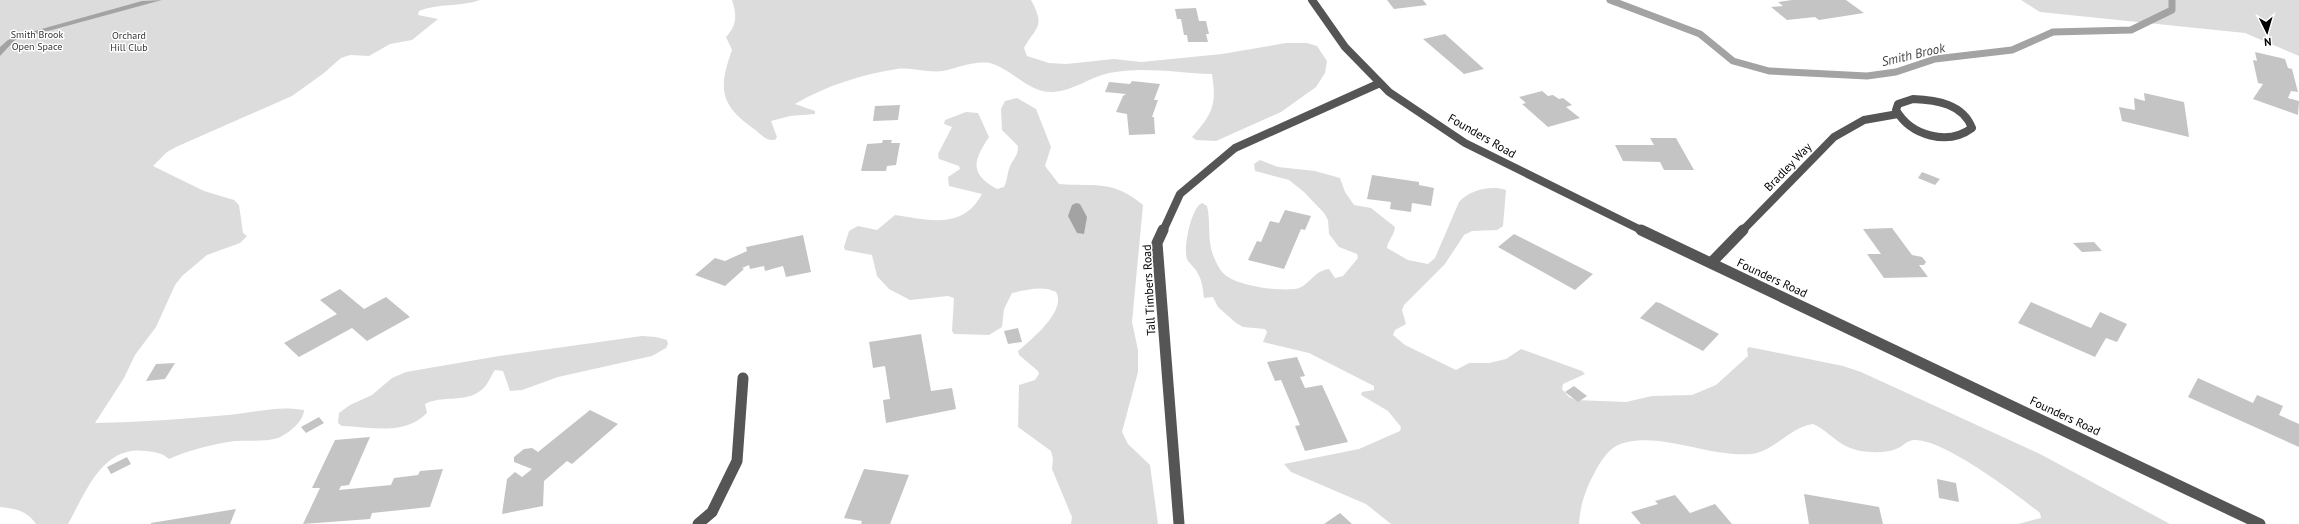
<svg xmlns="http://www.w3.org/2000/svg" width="2299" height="524" font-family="'PT Sans',sans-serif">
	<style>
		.green { fill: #dcdcdc }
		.water { fill: #a3a3a3 }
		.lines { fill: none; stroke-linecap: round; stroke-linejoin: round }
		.stream { stroke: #a3a3a3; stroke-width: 7 }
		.building { fill: #c4c4c4 }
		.minor-far1 { stroke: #555; stroke-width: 8 }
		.minor { stroke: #555; stroke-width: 11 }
		.labels { text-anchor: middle; stroke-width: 3; stroke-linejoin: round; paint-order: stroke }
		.far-park-label { font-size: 10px; fill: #333; stroke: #fff }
		.street-label { font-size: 12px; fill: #000; stroke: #fff }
		.water-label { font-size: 13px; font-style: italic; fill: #444; stroke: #fff }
	</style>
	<rect width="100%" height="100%" fill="#fff"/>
	<path class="green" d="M 0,0 L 480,0 C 461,7 438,3 419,11 L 418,15 L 438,19 L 412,40 L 390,44 L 369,56 L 350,55 L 341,58 L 324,73 L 292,96 L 176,147 L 167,152 L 153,166 L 204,191 L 234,200 L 239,205 L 243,233 L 247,236 L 240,243 L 207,255 L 182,276 L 175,285 L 156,327 L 135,355 L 124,378 L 95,423 C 140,422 184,419 228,415 C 254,413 278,405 304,410 C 304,421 288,434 278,438 C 266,442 248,440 235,441 C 213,444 189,450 169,459 C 162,453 156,452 146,451 C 102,445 86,492 68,524 L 36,524 C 26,510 16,509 0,507 Z
		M 732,0 L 1031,0 C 1046,28 1036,26 1024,48 L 1027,56 L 1049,63 L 1066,64 L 1114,59 L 1141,62 L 1222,54 L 1286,43 L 1307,43 L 1317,46 L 1327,61 L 1325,73 L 1316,87 L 1281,112 L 1216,141 L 1196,140 L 1192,137 C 1212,114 1217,106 1212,74 C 1178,73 1143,66 1109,73 C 1090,77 1073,91 1053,92 C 1029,93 1014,71 993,64 C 979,59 957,68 943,71 C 927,73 912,67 897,69 C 863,74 825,86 795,104 L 815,111 L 815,114 L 790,116 L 771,121 L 777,137 L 775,140 C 765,141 761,134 754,129 C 720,105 718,89 732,50 L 726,37 C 737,25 737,15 732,0 Z
		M 2021,0 L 2299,0 L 2299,56 L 2245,33 L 2040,12 Z
		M 1017,98 L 1036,109 L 1051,147 L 1045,166 L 1059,184 C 1096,187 1112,179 1143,205 L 1132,322 L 1138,350 L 1138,372 L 1122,432 L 1128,444 L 1150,465 L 1158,524 L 1071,524 L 1072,517 L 1052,469 L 1053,459 L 1051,451 L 1018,427 L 1019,385 L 1035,380 L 1039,374 L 1038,371 L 1019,355 L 1018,351 C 1031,340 1067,311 1056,292 C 1043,285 1026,290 1012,293 L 1004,309 L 1002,327 L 989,335 L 954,334 L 952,331 L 954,298 L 948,296 L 910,300 L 889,289 L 877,276 L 872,255 L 845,250 L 844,247 L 849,231 L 858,226 L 877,230 L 895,215 C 929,220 963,230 982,194 L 949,186 L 948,177 L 960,169 L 959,166 L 939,159 L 938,154 L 952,127 L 944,124 L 945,120 L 966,112 L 978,113 L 989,137 C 974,160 968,173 997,189 L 1004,187 C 1008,180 1007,171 1011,164 C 1015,157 1018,155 1018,146 L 1002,130 L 1001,109 L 1005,101 Z
		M 1260,160 L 1278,167 L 1315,171 L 1340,178 L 1345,192 L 1354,205 L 1371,208 L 1395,227 C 1394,236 1388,240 1387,248 L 1408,260 L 1428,264 L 1435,258 L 1459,202 C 1470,190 1490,185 1506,190 L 1503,226 L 1497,230 L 1472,231 L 1464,235 L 1445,264 L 1404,305 L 1402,310 L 1406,324 L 1395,330 L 1393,335 L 1405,345 L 1456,370 L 1469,363 L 1489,363 L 1506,359 L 1521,349 L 1582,371 L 1585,374 L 1563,384 L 1562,389 L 1569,397 L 1576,400 L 1626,402 L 1652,396 L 1692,395 L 1716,385 L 1748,356 L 1747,349 L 1749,347 L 1843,366 L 1861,372 L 2040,454 L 2170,524 L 2018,524 L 2041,518 L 2040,513 C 2015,493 1945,440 1915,440 C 1906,440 1903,447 1896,449 C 1883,454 1861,453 1848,447 C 1835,442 1826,429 1813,424 C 1790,427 1775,451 1751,454 C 1709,458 1653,428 1616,446 C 1607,451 1599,464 1595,472 C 1586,488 1580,505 1579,524 L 1391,524 L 1366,504 L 1291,472 L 1284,464 L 1359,449 L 1400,431 L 1401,427 L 1388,411 L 1361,395 L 1362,392 L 1374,390 L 1374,386 L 1309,353 L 1263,342 L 1267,332 L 1265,329 L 1243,327 L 1236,323 L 1218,307 L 1213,297 L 1204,298 C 1203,290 1202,280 1198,274 C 1196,268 1189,264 1187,259 C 1183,249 1191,207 1202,203 L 1207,206 C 1211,222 1207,239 1213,255 C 1215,260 1219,269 1223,273 C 1235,286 1277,291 1294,289 C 1309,288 1312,271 1329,269 L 1335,278 L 1343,276 L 1358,258 L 1357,254 L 1339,247 L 1329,234 L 1328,220 L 1324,213 L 1304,192 L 1289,180 L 1255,171 L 1254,164 Z
		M 642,336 L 656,337 L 667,340 L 668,344 L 666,348 L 652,356 L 558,377 L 522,390 L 510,391 L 503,371 L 495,370 C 490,377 487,387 480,391 C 464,403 442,395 425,404 L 427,413 C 404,436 371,427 342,426 L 338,423 L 339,413 L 350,405 L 372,395 L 392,378 L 406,372 L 499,356 Z"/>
	<path class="water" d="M 162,0 L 15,40 L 0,56 L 0,47 L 8,40 L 20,35 L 142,1 Z
		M 1076,203 L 1080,204 L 1087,217 L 1084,234 L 1077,233 L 1068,216 L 1072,205 Z"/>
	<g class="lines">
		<path class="stream" d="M 1610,0 L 1700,34 L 1733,61 L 1769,71 L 1867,76 L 1896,72 L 1935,59 L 2012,50 L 2053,32 L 2131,30 L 2172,10 L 2172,0"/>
	</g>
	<path class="building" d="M 1387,0 L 1423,0 L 1427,5 L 1394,9 Z
		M 1792,0 L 1846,0 L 1864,13 L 1819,20 L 1815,17 L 1787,20 L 1771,7 L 1783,6 L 1778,2 Z
		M 1196,8 L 1199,21 L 1206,21 L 1209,34 L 1206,34 L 1208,42 L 1188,42 L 1187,35 L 1184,35 L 1181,19 L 1177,19 L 1175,9 Z
		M 1445,34 L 1484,69 L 1464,74 L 1423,39 Z
		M 2255,52 L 2285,59 L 2288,68 L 2292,69 L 2298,92 L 2291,91 L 2288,98 L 2299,101 L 2298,115 L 2253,99 L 2263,84 L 2258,83 L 2253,60 L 2257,61 Z
		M 1132,81 L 1160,84 L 1154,100 L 1158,100 L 1152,117 L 1154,117 L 1155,134 L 1129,135 L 1127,114 L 1116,112 L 1123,96 L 1126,94 L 1105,92 L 1109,82 L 1130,84 Z
		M 1542,91 L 1548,96 L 1553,95 L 1559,99 L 1563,98 L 1572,105 L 1566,107 L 1580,118 L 1548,127 L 1522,104 L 1526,103 L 1519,97 Z
		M 2144,93 L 2184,102 L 2189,137 L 2122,121 L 2119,107 L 2135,110 L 2134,98 L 2145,101 Z
		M 900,105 L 898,120 L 873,121 L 875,106 Z
		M 1650,138 L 1676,138 L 1694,170 L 1664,170 L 1660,162 L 1623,161 L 1615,145 L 1654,145 Z
		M 883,140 L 892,140 L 891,143 L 900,143 L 896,165 L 887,166 L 886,171 L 861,171 L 867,144 L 882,143 Z
		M 1922,172 L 1940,179 L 1935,185 L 1918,178 Z
		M 1372,175 L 1419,182 L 1419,185 L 1434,188 L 1431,206 L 1412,203 L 1411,212 L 1390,209 L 1391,202 L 1367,199 Z
		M 1285,210 L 1311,216 L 1305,230 L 1301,229 L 1284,269 L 1248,260 L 1257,241 L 1261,242 L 1270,221 L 1279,223 Z
		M 1892,228 L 1912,255 L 1922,257 L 1926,262 L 1924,265 L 1919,265 L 1928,277 L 1884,278 L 1867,254 L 1881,254 L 1863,229 Z
		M 1514,234 L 1593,274 L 1575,290 L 1498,247 Z
		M 803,235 L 811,272 L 786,277 L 783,266 L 765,271 L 764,266 L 750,269 L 749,265 L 742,268 L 744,269 L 725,286 L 695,275 L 715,258 L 725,261 L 747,251 L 746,247 Z
		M 2094,242 L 2102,251 L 2082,252 L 2073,243 Z
		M 340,289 L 364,309 L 386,297 L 410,317 L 367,341 L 352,328 L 299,357 L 284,343 L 337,314 L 320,300 Z
		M 1656,302 L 1660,303 L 1719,334 L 1703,351 L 1640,318 Z
		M 2031,302 L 2091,328 L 2100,312 L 2127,324 L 2117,342 L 2106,338 L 2095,357 L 2018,323 Z
		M 1018,328 L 1022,342 L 1008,344 L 1004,331 Z
		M 921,334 L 931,391 L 952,388 L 956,409 L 886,423 L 883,400 L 890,399 L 885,366 L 873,368 L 869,342 Z
		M 1297,357 L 1305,376 L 1300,377 L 1305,388 L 1322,385 L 1348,442 L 1305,451 L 1295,426 L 1300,425 L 1281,380 L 1275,381 L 1267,362 Z
		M 175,363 L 165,379 L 146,381 L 156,364 Z
		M 2198,378 L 2253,403 L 2257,395 L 2283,406 L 2279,415 L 2299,424 L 2299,447 L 2188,397 Z
		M 1574,386 L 1587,396 L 1578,402 L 1565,392 Z
		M 590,410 L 618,424 L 572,464 L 567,461 L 544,481 L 543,506 L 502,514 L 507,479 L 515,472 L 522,477 L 532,469 L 514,462 L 514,457 L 524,449 L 532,448 L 538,452 Z
		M 319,417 L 324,423 L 306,433 L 301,427 Z
		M 370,437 L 349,485 L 341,486 L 339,490 L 391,485 L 394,478 L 418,475 L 420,471 L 443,469 L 430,507 L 372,513 L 370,519 L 303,524 L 320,488 L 312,488 L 335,440 Z
		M 127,457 L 131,464 L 111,474 L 107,467 Z
		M 864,469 L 909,475 L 890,524 L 861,524 L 862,521 L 844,518 Z
		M 1937,479 L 1956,483 L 1959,502 L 1939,498 Z
		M 1804,494 L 1879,507 L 1883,524 L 1809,524 Z
		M 1675,495 L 1690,513 L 1715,504 L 1732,524 L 1641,524 L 1631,512 L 1658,504 L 1655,501 Z
		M 236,509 L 230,524 L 151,524 L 151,523 Z
		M 1340,513 L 1352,524 L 1324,524 Z"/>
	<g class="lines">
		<path class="minor-far1" d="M 1312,0 L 1345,47 L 1389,92 L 1465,143 L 1643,231
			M 1913,99 C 1937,100 1963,104 1972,128 C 1948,146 1911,136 1896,110 L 1898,104 Z
			M 1163,231 L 1180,194 L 1235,148 L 1380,83
			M 1742,231 L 1834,137 L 1864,120 L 1898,114"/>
		<path class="minor" d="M 1163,230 L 1157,243 L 1179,524
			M 1641,230 L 2260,524
			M 1711,263 L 1743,230
			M 698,524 L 712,512 L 737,461 L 743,378"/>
	</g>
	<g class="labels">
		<g class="far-park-label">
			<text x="37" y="38">Smith Brook<tspan x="37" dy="12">Open Space</tspan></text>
			<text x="129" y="39">Orchard<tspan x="129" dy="12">Hill Club</tspan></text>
		</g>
		<g class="street-label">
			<text transform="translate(1482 136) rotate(30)" y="4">Founders Road</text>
			<text transform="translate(1788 167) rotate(-46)" y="4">Bradley Way</text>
			<text transform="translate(1772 278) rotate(25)" y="4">Founders Road</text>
			<text transform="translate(1149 290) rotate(-93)" y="4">Tall Timbers Road</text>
			<text transform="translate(2065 416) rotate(25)" y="4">Founders Road</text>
		</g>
		<g class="water-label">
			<text transform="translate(1913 54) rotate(-13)" y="5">Smith Brook</text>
		</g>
	</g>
	<g transform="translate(2267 32) rotate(175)" stroke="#ffffff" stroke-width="3" paint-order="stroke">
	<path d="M0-3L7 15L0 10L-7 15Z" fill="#000000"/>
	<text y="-6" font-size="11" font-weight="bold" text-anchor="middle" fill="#000000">N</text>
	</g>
</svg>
